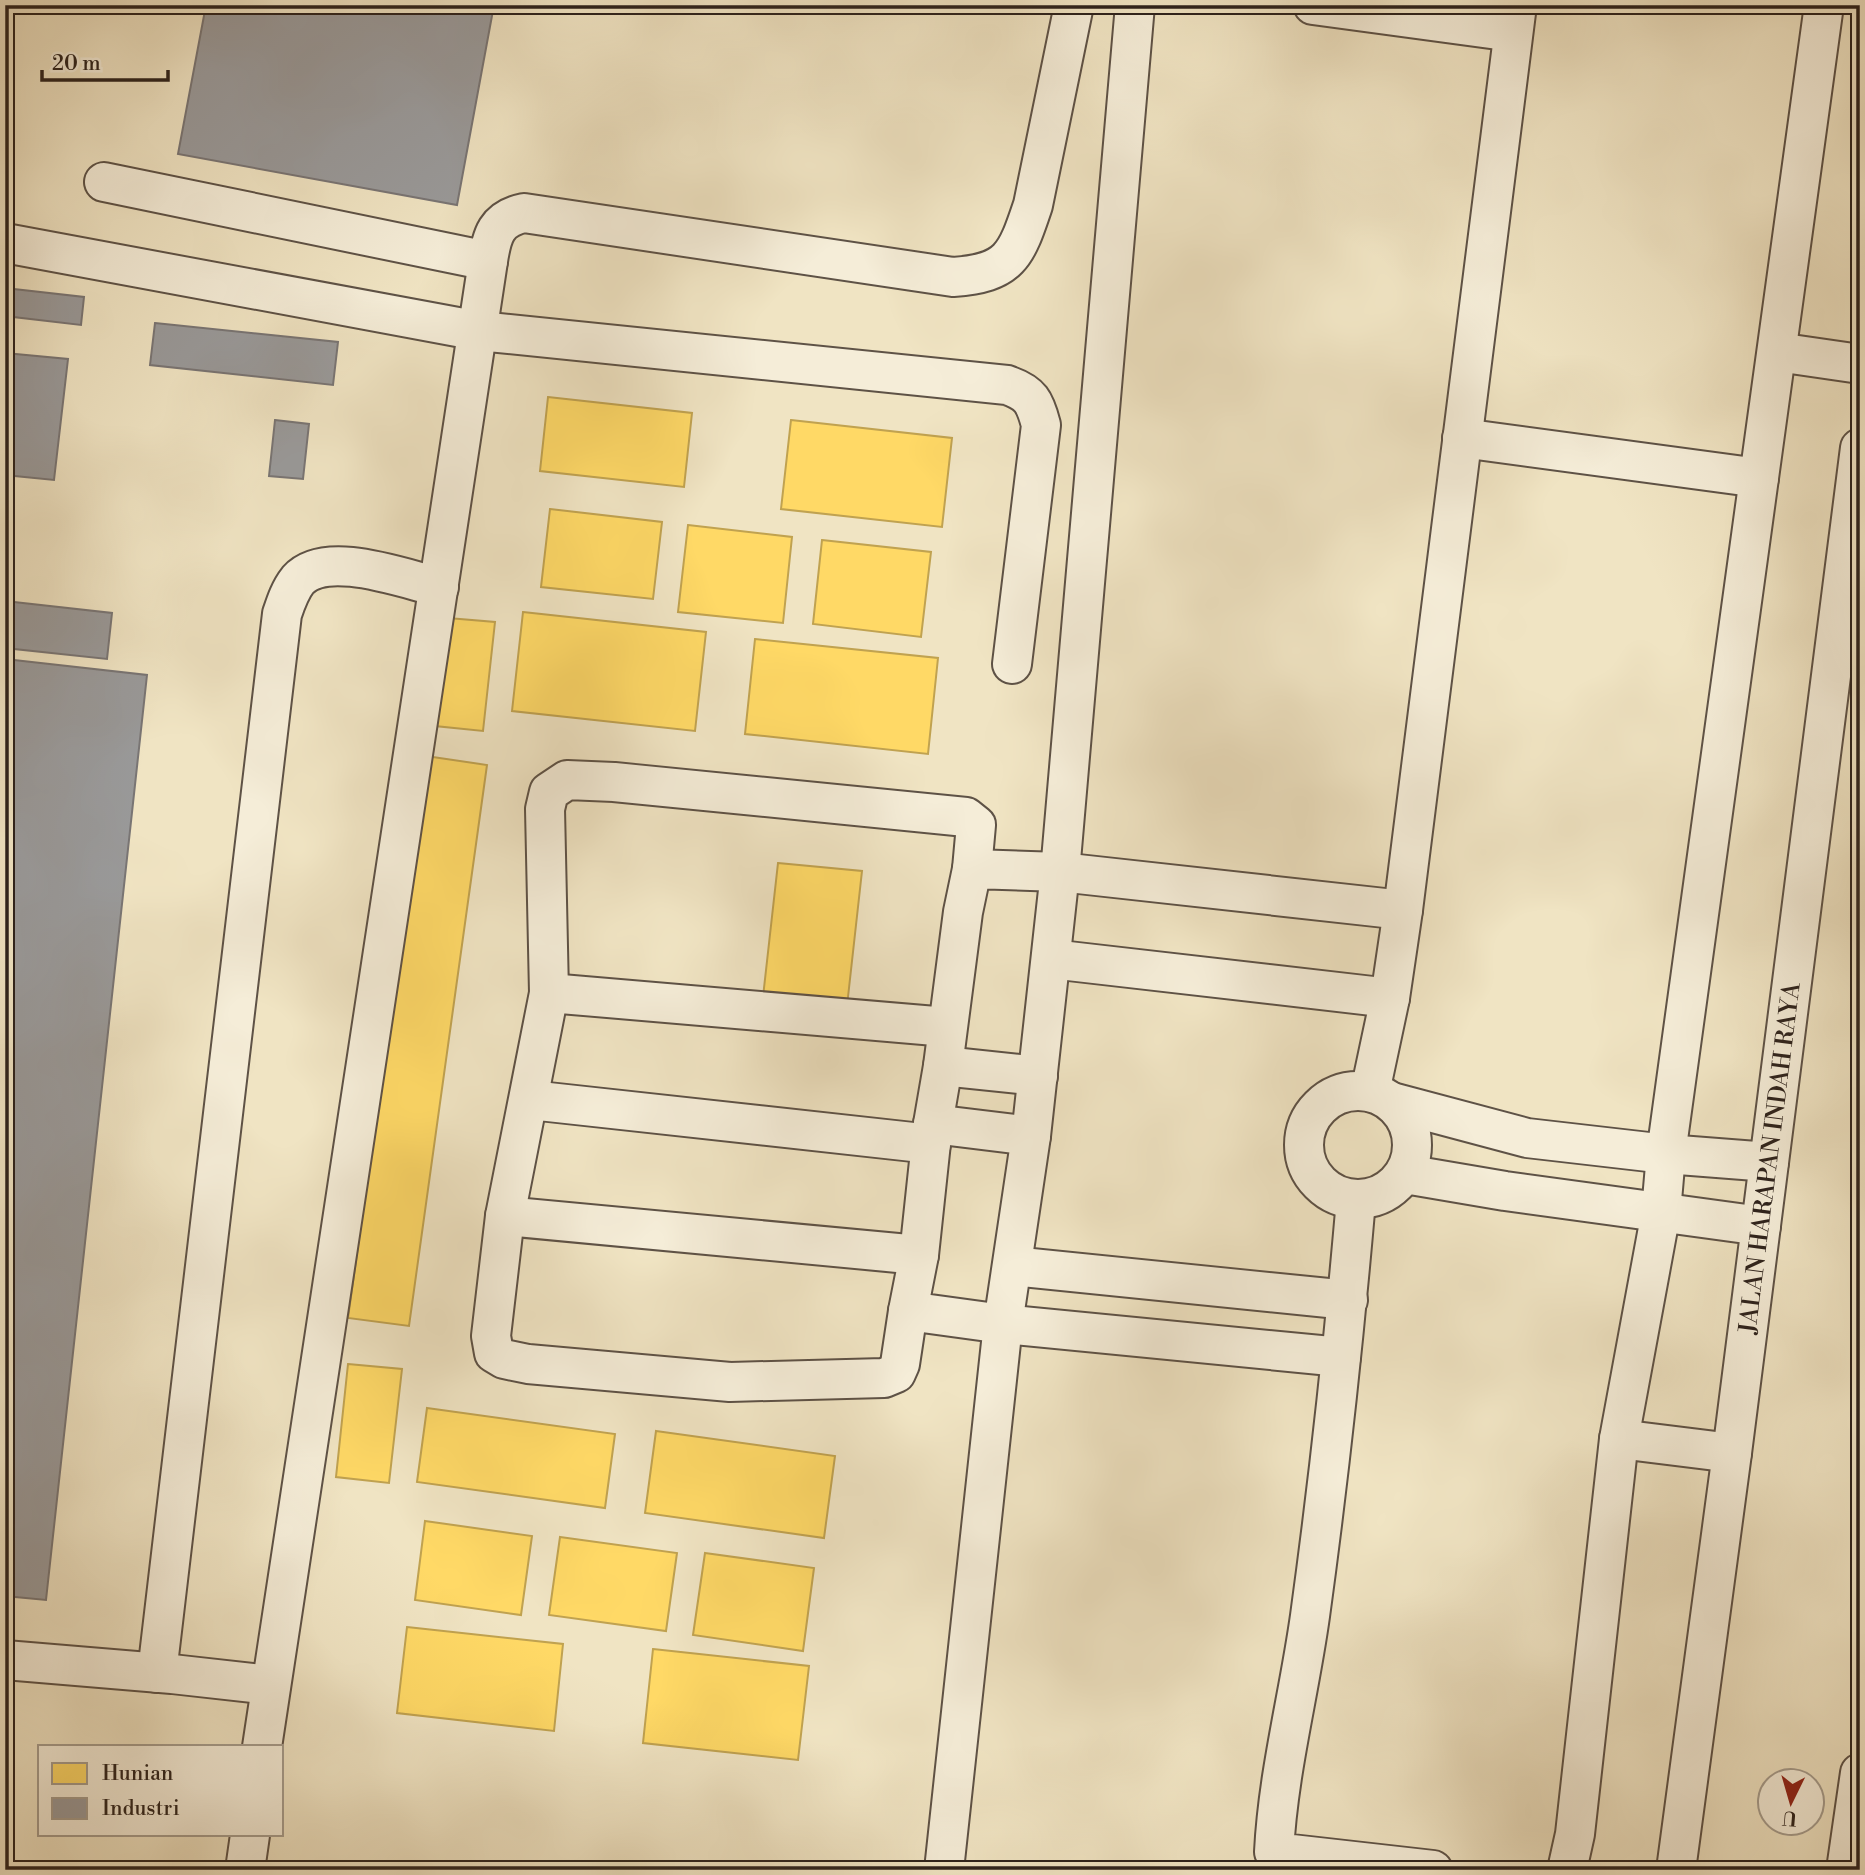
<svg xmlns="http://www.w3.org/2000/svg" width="1865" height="1875" font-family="'Libre Bodoni',serif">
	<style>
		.homes { fill: #ffd966; stroke: #c0a250; stroke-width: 2 }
		.industry { fill: #999; stroke: #797574; stroke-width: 2 }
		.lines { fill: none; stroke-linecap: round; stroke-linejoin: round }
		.minor-casing { stroke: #5e5246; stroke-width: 42 }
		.minor { stroke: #f5edd8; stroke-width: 38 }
		.labels { text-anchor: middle; stroke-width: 7; stroke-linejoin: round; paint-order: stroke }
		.street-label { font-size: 24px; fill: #2d221c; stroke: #f5edd8 }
	</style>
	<rect width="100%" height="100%" fill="#f0e4c3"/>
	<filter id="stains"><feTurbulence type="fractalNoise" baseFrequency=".00286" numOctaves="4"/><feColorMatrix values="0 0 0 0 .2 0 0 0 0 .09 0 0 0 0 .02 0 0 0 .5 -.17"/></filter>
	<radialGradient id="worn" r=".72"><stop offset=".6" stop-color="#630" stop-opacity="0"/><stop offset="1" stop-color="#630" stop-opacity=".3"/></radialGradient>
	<path class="homes" d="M 548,397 L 692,413 L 684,487 L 540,471 Z
		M 791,420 L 952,438 L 942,527 L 781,509 Z
		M 550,509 L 662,522 L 653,599 L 541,587 Z
		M 688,525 L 792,537 L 783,623 L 678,612 Z
		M 822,540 L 931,552 L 921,637 L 813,624 Z
		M 523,612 L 706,632 L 695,731 L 512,711 Z
		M 448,618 L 495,622 L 483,731 L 435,726 Z
		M 755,639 L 938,658 L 928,754 L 745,734 Z
		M 426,756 L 487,765 L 409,1326 L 348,1318 Z
		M 778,863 L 862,871 L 847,1006 L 763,997 Z
		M 348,1364 L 402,1369 L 389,1483 L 336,1477 Z
		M 427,1408 L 615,1434 L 605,1508 L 417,1482 Z
		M 656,1431 L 835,1456 L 824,1538 L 645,1513 Z
		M 425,1521 L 532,1536 L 521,1615 L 415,1600 Z
		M 560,1537 L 677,1553 L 666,1631 L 549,1615 Z
		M 705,1553 L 814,1568 L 803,1651 L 693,1635 Z
		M 407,1627 L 563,1644 L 554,1731 L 397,1713 Z
		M 653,1649 L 809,1666 L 798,1760 L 643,1743 Z"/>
	<path class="industry" d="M 206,5 L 494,5 L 457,205 L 178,154 Z
		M 5,288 L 84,297 L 81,325 L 5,316 Z
		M 155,323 L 338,342 L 333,385 L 150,365 Z
		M 5,353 L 68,359 L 54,480 L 5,475 Z
		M 275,420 L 309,424 L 303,479 L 269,476 Z
		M 5,601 L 112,613 L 107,659 L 5,648 Z
		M 5,659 L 147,675 L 46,1600 L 5,1596 Z"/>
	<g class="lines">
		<defs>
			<g id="minor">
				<path d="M 1313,5 L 1513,32"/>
				<path d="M 104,182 L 488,261"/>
				<path d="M 5,243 L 479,331 L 1007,385 C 1031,393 1035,402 1041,425 L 1012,664"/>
				<path d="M 1777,352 L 1860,364"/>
				<path d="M 1462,438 L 1759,478"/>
				<path d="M 1051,959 L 1390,998"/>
				<path d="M 549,993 L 947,1027"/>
				<path d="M 943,1066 L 1038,1076"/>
				<circle cx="1358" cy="1145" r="54"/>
				<path d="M 1370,1092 L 1390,998 L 1403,910 L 1517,5"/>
				<path d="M 530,1100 L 931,1144"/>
				<path d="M 1392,1102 L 1527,1138 L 1666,1154 L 1769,1162"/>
				<path d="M 933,1124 L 1031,1136"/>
				<path d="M 1405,1174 L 1505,1191 L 1761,1226"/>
				<path d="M 1356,1200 C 1344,1339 1329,1478 1310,1616 C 1299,1695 1278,1772 1274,1852 L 1433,1870"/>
				<path d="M 505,1216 L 919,1255"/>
				<path d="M 1013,1266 L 1348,1300"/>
				<path d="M 908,1311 L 900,1364 L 896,1373 L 884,1378 L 730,1382 L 528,1364 L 504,1359 L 494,1353 L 491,1336 L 505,1216 L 549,993 L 545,809 L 549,792 L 567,780 L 614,782 L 966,817 L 976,825 L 972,869"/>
				<path d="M 1341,1357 L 1003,1324 L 908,1311 L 919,1255 L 933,1124 L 943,1066 L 963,912 L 972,869 L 1060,872 L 1403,910"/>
				<path d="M 1619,1439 L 1732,1453"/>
				<path d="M 5,1660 L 172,1674 L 271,1685"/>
				<path d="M 157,1673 L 282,614 C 286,602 290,590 298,580 C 326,549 404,579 439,587"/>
				<path d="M 262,1747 L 488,261 C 492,235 496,219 524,213 L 953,277 C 1010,273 1016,256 1033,205 L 1074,5"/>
				<path d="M 245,1870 L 250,1835"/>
				<path d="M 944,1870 L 1003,1324 L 1031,1136 L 1060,872 L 1135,5"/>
				<path d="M 1567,1870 L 1575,1834 L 1619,1439 L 1661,1212 L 1666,1154 L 1824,5"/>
				<path id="s1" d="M 1676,1870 L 1732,1453 L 1860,448"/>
				<path d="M 1846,1870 L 1860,1773"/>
			</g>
		</defs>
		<use href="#minor" class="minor-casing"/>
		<use href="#minor" class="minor"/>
	</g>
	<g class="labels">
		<g class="street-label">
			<text dy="8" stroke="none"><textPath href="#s1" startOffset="718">JALAN HARAPAN INDAH RAYA</textPath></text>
		</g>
	</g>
	<rect width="1865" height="1875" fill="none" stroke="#f0e4c3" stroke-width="28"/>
	<rect x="7" y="7" width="1851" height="1861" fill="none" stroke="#2d221c" stroke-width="3.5"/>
	<rect x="14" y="14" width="1837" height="1847" fill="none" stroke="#2d221c" stroke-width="2"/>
	<rect x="38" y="1745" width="245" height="91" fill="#f5edd8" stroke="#a59c8d" stroke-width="2"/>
	<rect x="52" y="1763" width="35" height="21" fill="#ffd966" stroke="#a59c8d" stroke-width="2"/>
	<text x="102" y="1780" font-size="21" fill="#2d221c">Hunian</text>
	<rect x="52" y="1798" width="35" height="21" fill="#999999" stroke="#a59c8d" stroke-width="2"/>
	<text x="102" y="1815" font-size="21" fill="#2d221c">Industri</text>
	<g transform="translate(1791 1802) rotate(185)"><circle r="33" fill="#f5edd8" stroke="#a59c8d" stroke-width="2"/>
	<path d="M0-5L12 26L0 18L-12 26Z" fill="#8f2418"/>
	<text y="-10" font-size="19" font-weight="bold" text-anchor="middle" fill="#2d221c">U</text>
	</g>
	<path d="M42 70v10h126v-10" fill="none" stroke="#2d221c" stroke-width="3.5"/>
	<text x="52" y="70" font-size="21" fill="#2d221c" stroke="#f5edd8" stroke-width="5" paint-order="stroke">20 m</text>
	<rect width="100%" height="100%" filter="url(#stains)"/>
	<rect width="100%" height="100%" fill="url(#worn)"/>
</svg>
